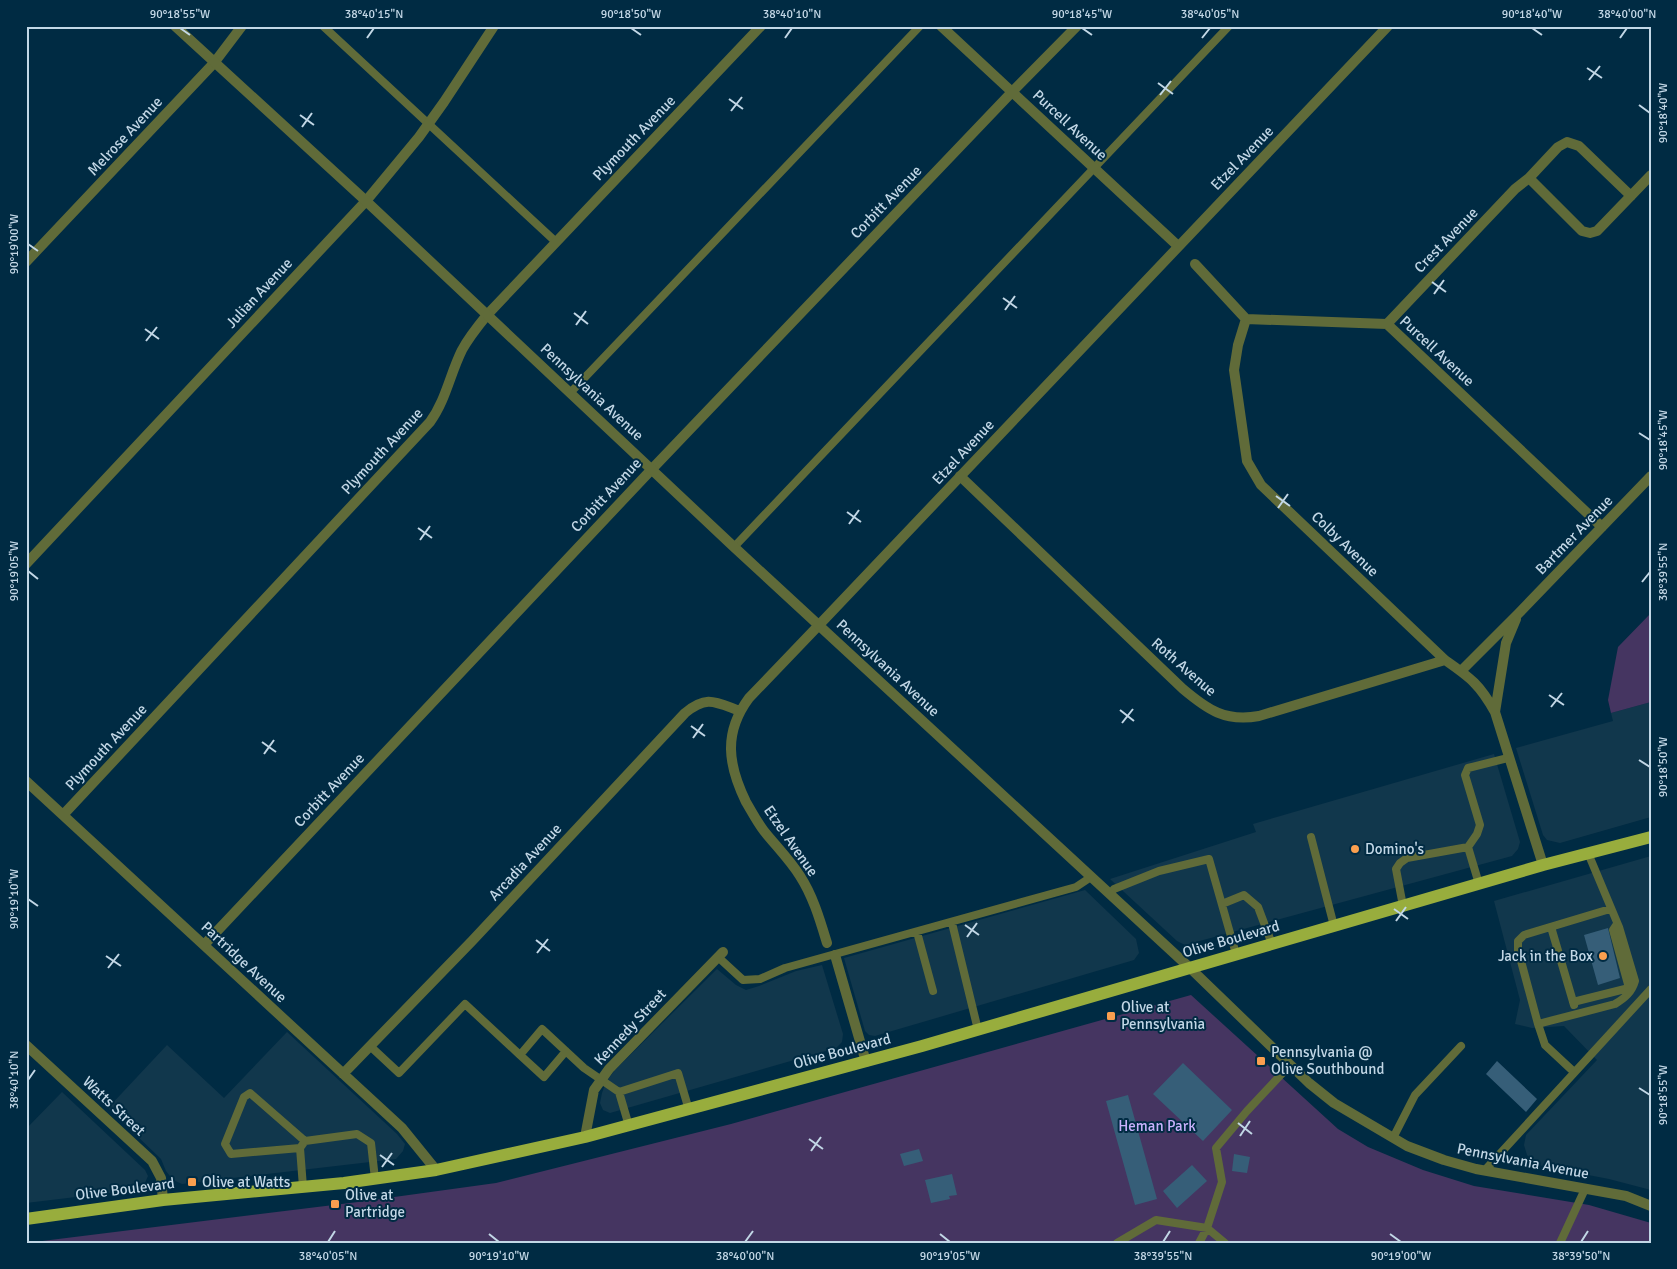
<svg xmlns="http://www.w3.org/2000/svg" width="1677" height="1269" font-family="Signika,sans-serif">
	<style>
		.built { fill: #11374c }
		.green { fill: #453561 }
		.building { fill: #365e78 }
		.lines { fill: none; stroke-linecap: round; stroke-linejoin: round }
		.service { stroke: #606b39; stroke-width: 8 }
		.minor { stroke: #606b39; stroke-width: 10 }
		.tertiary { stroke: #606b39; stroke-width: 10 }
		.primary { stroke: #98ad3d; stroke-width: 12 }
		.ticks { fill: none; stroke: #c2d7e6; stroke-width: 2 }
		.poi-dot { fill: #fa9f4f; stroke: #002b43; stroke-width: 2 }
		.labels { text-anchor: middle; stroke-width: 4; stroke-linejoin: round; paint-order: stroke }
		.street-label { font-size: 15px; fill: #c2d7e6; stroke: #002b43 }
		.poi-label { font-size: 15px; fill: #c2d7e6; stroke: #002b43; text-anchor: start }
		.park-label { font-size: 15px; fill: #cab1fc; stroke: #002b43 }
		.neatline { fill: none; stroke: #c2d7e6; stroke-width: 2 }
		.ticks-label { font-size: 12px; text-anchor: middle; fill: #c2d7e6 }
	</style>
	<rect width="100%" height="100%" fill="#002b43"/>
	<path class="built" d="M 1651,702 L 1651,817 L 1560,843 L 1547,840 L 1543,835 L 1516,748 L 1613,721 L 1611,713 Z
		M 1494,754 L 1520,842 L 1518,849 L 1512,856 L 1185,945 L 1177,941 L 1110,879 L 1256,832 L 1253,824 Z
		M 1651,856 L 1651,1190 L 1609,1179 L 1542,1166 L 1533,1161 L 1527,1155 L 1524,1145 L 1526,1135 L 1597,1060 L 1564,1026 L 1532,1028 L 1515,1024 L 1520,1000 L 1494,901 Z
		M 1085,890 L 1136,939 L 1139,953 L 1134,960 L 875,1036 L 869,1035 L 865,1031 L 844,958 Z
		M 822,965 L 843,1034 L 842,1042 L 836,1048 L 610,1113 L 603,1110 L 600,1103 L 602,1093 L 606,1082 L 615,1070 L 717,969 L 736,985 L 746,990 L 759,986 L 796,971 Z
		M 287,1032 L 397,1134 L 405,1144 L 403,1151 L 396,1159 L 182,1184 L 173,1180 L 166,1171 L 161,1159 L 108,1108 L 167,1045 L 224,1098 Z
		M 62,1092 L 145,1170 L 148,1176 L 144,1185 L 134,1190 L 26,1203 L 26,1129 Z"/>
	<path class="green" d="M 1651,613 L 1651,702 L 1611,713 L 1608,700 L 1618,647 Z
		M 1191,995 L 1338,1129 L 1368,1147 L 1423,1170 L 1474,1186 L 1589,1205 L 1651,1223 L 1651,1243 L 26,1243 L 358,1202 L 496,1183 L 731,1124 Z"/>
	<path class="building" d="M 1608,928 L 1620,978 L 1598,985 L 1584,935 Z
		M 1497,1061 L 1537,1099 L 1526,1112 L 1486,1074 Z
		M 1183,1063 L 1232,1110 L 1203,1141 L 1153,1094 Z
		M 1128,1095 L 1157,1199 L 1135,1205 L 1106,1101 Z
		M 919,1149 L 923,1161 L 904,1166 L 900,1154 Z
		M 1234,1154 L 1250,1157 L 1247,1173 L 1232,1171 Z
		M 1192,1165 L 1207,1181 L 1177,1208 L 1163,1191 Z
		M 952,1174 L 957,1195 L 949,1196 L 950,1199 L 931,1203 L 925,1180 Z"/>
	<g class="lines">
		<path class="service" d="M 323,26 L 556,242
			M 570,393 L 920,26
			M 734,547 L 1229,26
			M 1311,837 L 1334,926
			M 1479,884 L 1468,847 L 1477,834 L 1480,825 L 1465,775 L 1468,768 L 1508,758
			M 1110,894 L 1114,889 L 1159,871 L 1209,859 L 1236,954
			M 1222,904 L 1244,895 L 1258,907 L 1272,944
			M 1403,906 L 1396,869 L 1400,863 L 1407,858 L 1468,847
			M 952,923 L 978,1030
			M 1551,927 L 1574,1005
			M 917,932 L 933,991
			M 718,957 L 743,980 L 760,979 L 785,968 L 1076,887 L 1091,877
			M 1573,1002 L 1629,988 L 1613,930 L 1617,924
			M 1538,1024 L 1518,950 L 1518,941 L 1524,935 L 1610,909
			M 370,1046 L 399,1073 L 465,1004 L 520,1055 L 542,1029 L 584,1068 L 619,1092 L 629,1126
			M 520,1055 L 544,1077 L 566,1051
			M 1574,1072 L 1545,1045 L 1538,1024 L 1615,1004 C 1625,998 1632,992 1635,981 L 1619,927 L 1588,853
			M 619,1092 L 678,1073 L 689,1110
			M 1393,1138 L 1415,1095 L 1461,1046
			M 300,1148 L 231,1154 L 225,1144 L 244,1097 L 250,1093 L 305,1141
			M 1485,1170 L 1651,989
			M 303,1187 L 300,1148 L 305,1141 L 357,1134 L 371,1143 L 375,1179
			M 1117,1243 L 1156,1220 L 1207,1228 L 1199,1243
			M 1225,1243 L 1207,1228 L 1222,1182 L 1216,1148 L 1247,1111 L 1290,1065
			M 1560,1243 L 1585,1189"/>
		<path class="minor" d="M 941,26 L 1178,246
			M 1529,178 L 1558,147 L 1567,142 L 1579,146 L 1631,196
			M 26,262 L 214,63 L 242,26
			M 1195,264 L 1246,319 L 1387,324 L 1602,527
			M 1246,319 L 1238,345 L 1234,370 L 1247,461 L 1261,485 L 1445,660 C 1471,678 1480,685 1495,712 L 1543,865
			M 1387,324 L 1515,189 L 1529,178 L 1582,231 L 1590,233 L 1597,231 L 1651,175
			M 960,476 L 1183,689 C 1208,710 1225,722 1259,716 L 1445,660
			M 26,564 L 366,201 L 419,137 L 444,102 L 494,26
			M 819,625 L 749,698 C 723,733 728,765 746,802 C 752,812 757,822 764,831 C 776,846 790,860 800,876 C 813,896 820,920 827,943
			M 1461,671 L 1518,614 L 1651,476
			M 1495,712 L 1506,643 L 1516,619
			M 26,781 L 402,1128 L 436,1170
			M 63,815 L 430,422 C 446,400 450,374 462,350 C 469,337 478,326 487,315 L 761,26
			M 204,945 L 652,469 L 1012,92 L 1077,26
			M 835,955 L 866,1062
			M 26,1045 L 152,1161 L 161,1178 L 163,1200
			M 343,1074 L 472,941 L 685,713 C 707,695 715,702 740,711
			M 585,1137 L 594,1090 L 609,1069 L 723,952"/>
		<path class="tertiary" d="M 175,26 L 366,201 L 734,547 L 1190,968 L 1309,1083 L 1334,1103 L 1407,1146 L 1444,1160 L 1476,1169 L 1626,1196 L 1651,1206
			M 819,625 L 1388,26"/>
		<path class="primary" d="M 26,1219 L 163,1200 L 344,1183 L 436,1170 L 585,1137 L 922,1046 L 1543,865 L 1651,837"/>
	</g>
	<path class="ticks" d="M 180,28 L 190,35M 631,28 L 641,35M 1082,28 L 1092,35M 1532,28 L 1542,35M 367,38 L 374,28M 785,38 L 792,28M 1202,38 L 1210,28M 1620,38 L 1627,28M 1587,68 L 1602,78M 1589,80 L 1600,66M 1158,83 L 1173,94M 1160,95 L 1171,81M 729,99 L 743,109M 1639,105 L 1650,113M 731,111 L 742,97M 300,115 L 314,125M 302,127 L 312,113M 28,244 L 38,251M 1432,282 L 1446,292M 1434,294 L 1444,280M 1003,298 L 1017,308M 1005,310 L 1015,296M 574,313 L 588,324M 576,325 L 586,311M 145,329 L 159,339M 146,341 L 157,327M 1639,433 L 1650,440M 1276,496 L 1290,506M 1278,508 L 1288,494M 847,512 L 861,522M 849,524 L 859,510M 418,528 L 432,538M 420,540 L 430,526M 28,571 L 38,579M 1642,582 L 1650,572M 1549,695 L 1564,705M 1551,707 L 1562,693M 1120,710 L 1134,721M 1122,723 L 1133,709M 691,726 L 705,736M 693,738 L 703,724M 262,742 L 276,752M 264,754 L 274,740M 1639,760 L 1650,767M 28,899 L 38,906M 1394,909 L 1408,919M 1396,921 L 1406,907M 965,925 L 979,935M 967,937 L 977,923M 536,940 L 550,951M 537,953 L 548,939M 106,956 L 121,966M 108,968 L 119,954M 28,1080 L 35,1070M 1639,1088 L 1650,1095M 1238,1123 L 1252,1134M 1240,1136 L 1250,1121M 809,1139 L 823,1149M 811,1151 L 821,1137M 380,1155 L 394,1165M 382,1167 L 392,1153M 489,1234 L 499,1242M 940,1234 L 950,1242M 1390,1234 L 1401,1242M 328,1242 L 335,1231M 745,1242 L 753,1231M 1163,1242 L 1170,1231M 1581,1242 L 1588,1231"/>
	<g class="poi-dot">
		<circle cx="1355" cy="849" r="5"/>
		<circle cx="1603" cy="956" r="5"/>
		<rect x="1106" y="1011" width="10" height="10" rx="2.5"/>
		<rect x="1256" y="1056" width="10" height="10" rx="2.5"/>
		<rect x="187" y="1177" width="10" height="10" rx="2.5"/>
		<rect x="330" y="1199" width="10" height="10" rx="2.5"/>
	</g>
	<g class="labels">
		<g class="street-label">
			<text transform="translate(1070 125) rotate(43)" y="5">Purcell Avenue</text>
			<text transform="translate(125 136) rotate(-47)" y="5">Melrose Avenue</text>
			<text transform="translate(634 138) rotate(-46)" y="5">Plymouth Avenue</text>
			<text transform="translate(1242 158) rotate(-46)" y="5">Etzel Avenue</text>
			<text transform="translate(886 202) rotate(-46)" y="5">Corbitt Avenue</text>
			<text transform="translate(1446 240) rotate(-46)" y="5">Crest Avenue</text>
			<text transform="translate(259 293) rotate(-47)" y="5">Julian Avenue</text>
			<text transform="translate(1437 351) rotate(43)" y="5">Purcell Avenue</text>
			<text transform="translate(592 392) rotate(43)" y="5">Pennsylvania Avenue</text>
			<text transform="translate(382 451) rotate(-47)" y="5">Plymouth Avenue</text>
			<text transform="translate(963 452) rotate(-47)" y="5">Etzel Avenue</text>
			<text transform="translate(606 495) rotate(-47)" y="5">Corbitt Avenue</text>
			<text transform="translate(1574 535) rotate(-46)" y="5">Bartmer Avenue</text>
			<text transform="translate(1345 544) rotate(44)" y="5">Colby Avenue</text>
			<text transform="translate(1184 667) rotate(41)" y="5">Roth Avenue</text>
			<text transform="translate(888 668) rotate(43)" y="5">Pennsylvania Avenue</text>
			<text transform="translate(106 747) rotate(-47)" y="5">Plymouth Avenue</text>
			<text transform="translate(329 790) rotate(-47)" y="5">Corbitt Avenue</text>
			<text transform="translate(791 841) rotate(55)" y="5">Etzel Avenue</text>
			<text transform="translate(525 862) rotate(-47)" y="5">Arcadia Avenue</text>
			<text transform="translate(1231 939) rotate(-16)" y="5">Olive Boulevard</text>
			<text transform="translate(244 962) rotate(43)" y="5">Partridge Avenue</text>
			<text transform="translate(630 1027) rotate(-47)" y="5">Kennedy Street</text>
			<text transform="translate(842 1051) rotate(-15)" y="5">Olive Boulevard</text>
			<text transform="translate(114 1106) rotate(43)" y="5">Watts Street</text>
			<text transform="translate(1523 1161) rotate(11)" y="5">Pennsylvania Avenue</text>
			<text transform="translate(125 1189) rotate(-7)" y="5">Olive Boulevard</text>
		</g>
		<g class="poi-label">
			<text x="1365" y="854">Domino's</text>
			<text x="1593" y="961" text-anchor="end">Jack in the Box</text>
			<text x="1121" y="1012">Olive at<tspan x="1121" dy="17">Pennsylvania</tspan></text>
			<text x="1271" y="1057">Pennsylvania @<tspan x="1271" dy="17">Olive Southbound</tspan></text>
			<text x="202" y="1187">Olive at Watts</text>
			<text x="345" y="1200">Olive at<tspan x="345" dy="17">Partridge</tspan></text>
		</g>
		<g class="park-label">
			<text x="1157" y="1131">Heman Park</text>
		</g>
	</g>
	<rect width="1677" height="1269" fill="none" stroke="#002b43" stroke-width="55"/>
	<rect x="28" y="28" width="1622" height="1214" class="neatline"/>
	<g class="ticks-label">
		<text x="180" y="18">90°18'55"W</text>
		<text x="374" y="18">38°40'15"N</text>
		<text x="631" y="18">90°18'50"W</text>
		<text x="792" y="18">38°40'10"N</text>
		<text x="1082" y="18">90°18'45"W</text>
		<text x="1210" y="18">38°40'05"N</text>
		<text x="1532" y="18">90°18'40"W</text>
		<text x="1627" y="18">38°40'00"N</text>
		<text transform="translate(1663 113) rotate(-90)" y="4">90°18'40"W</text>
		<text transform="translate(14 244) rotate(-90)" y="4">90°19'00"W</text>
		<text transform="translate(1663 440) rotate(-90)" y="4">90°18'45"W</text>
		<text transform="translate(14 571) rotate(-90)" y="4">90°19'05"W</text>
		<text transform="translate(1663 572) rotate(-90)" y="4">38°39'55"N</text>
		<text transform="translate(1663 767) rotate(-90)" y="4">90°18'50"W</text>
		<text transform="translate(14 899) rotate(-90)" y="4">90°19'10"W</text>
		<text transform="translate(14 1080) rotate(-90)" y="4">38°40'10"N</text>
		<text transform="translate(1663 1095) rotate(-90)" y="4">90°18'55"W</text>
		<text x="328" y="1260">38°40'05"N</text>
		<text x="499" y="1260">90°19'10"W</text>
		<text x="745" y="1260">38°40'00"N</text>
		<text x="950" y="1260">90°19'05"W</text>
		<text x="1163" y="1260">38°39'55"N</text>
		<text x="1401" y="1260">90°19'00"W</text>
		<text x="1581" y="1260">38°39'50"N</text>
	</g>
</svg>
